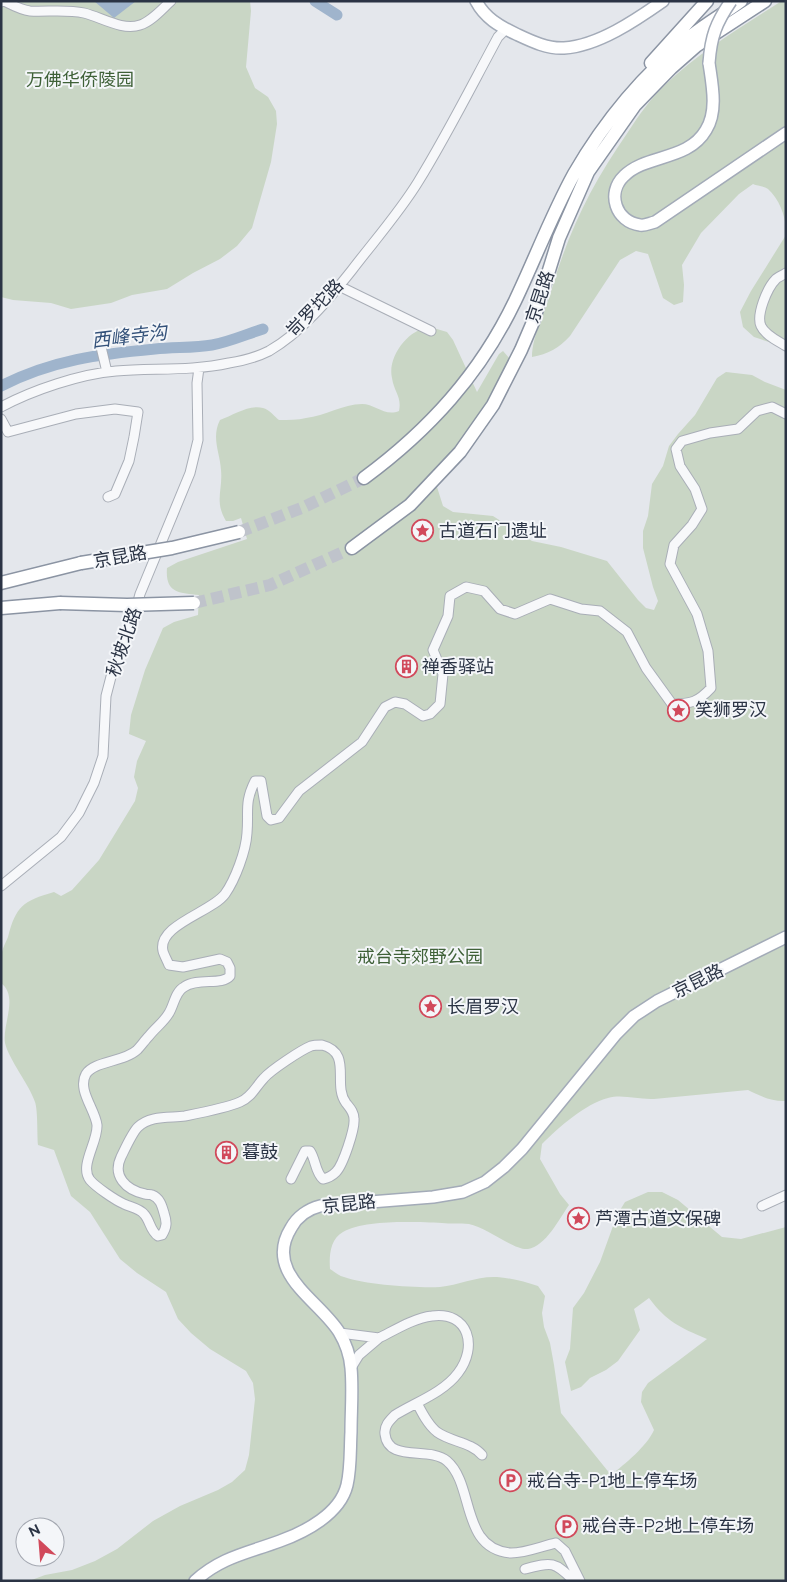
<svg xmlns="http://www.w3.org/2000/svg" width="787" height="1582" font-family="Raleway,'Noto Sans SC',sans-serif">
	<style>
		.green { fill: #c9d6c5 }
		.water { fill: #9fb4cc }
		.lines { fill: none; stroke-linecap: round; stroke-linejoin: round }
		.river { stroke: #9fb4cc; stroke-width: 11 }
		.highway-tunnel { stroke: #bfc3cb; stroke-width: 12; stroke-dasharray: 12 6; stroke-linecap: butt }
		.minor-casing { stroke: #a9aeb7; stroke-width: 11 }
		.major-casing { stroke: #a3abb8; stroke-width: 14 }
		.highway-casing { stroke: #8b94a3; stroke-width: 15 }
		.minor { stroke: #f7f8fa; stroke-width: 9 }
		.major { stroke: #fff; stroke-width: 11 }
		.highway { stroke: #fff; stroke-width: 12 }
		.major-bridge-casing { stroke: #a3abb8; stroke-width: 14; stroke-linecap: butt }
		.highway-bridge-casing { stroke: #8b94a3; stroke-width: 15; stroke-linecap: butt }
		.major-bridge { stroke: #fff; stroke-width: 11 }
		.highway-bridge { stroke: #fff; stroke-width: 12 }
		.labels { text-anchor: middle; stroke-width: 4; stroke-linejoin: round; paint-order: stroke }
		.park-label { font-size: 18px; fill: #3f6138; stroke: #f4f6f9 }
		.street-label { font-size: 18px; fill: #2b3445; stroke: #f4f6f9 }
		.poi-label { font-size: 18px; fill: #2b3445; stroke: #f4f6f9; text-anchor: start }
		.water-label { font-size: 19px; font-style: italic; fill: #34527a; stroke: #f4f6f9 }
	</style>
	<rect width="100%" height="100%" fill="#e4e7ec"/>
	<path class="green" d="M 1,1 L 250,1 L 251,11 L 246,67 L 255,88 L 268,97 L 276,111 L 277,124 L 271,162 L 252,228 L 237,246 L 220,259 L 193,273 L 167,289 L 132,295 L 111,303 L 71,309 L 51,303 L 13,300 L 1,297 Z
		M 786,1 L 786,229 C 785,215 779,199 768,189 C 764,186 757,186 753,184 L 739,194 L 701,233 L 682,265 L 684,285 L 683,302 L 674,305 L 663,298 L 648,254 L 636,251 L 620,260 L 570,336 C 559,348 548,354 532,357 C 532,336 546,310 552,288 C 570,228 592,184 628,132 C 639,115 651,98 666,84 C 699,52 741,27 780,2 Z
		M 786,235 L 786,351 L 778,345 L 754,337 L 743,327 L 740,312 L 751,291 Z
		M 430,327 L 447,332 L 453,340 L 477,392 L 499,354 L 503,351 L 510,359 L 496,391 L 469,435 L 439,466 L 437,487 L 443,506 L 453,512 L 493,516 L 532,541 L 561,547 L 607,561 L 638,600 L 646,608 L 654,610 L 658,601 L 653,587 L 643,548 L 643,531 L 648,516 L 652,484 L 663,466 L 669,446 L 678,434 L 695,415 L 717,378 L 726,372 L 752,375 L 765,382 L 786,390 L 786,1101 C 773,1102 760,1096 748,1090 L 654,1099 C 639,1100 623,1094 608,1098 C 585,1104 559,1127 542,1144 L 540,1159 L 560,1194 L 569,1205 C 560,1218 545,1247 528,1249 C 515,1251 486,1227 469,1224 C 460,1223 450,1224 442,1223 C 416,1222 366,1219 343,1232 C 330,1239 329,1256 330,1269 C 335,1272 339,1276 344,1277 C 366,1285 416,1288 440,1287 C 459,1285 477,1276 497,1277 C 511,1278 525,1282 538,1286 L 545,1296 L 542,1313 L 544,1327 L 550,1343 L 554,1365 L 561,1413 L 611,1475 C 625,1464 647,1446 654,1430 L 641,1402 L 642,1392 L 648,1383 L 678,1361 L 707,1339 C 679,1327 667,1322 649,1298 L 634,1309 L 640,1330 L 618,1361 L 606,1370 L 590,1378 L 581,1387 L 571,1391 L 565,1362 L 570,1349 L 573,1308 L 584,1293 L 600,1262 L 617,1215 L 625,1202 L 648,1192 L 662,1192 L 678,1200 L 722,1237 L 741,1239 L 786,1227 L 786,1581 L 29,1581 L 45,1575 L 72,1570 L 95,1561 L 117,1549 L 153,1521 L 180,1506 L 218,1490 L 232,1482 L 245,1470 L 249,1455 L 255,1399 L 253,1383 L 246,1371 L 210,1349 L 191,1333 L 178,1319 L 166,1292 L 137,1273 L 120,1259 L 90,1212 L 71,1196 L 54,1150 L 38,1145 C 37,1134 38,1111 35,1102 C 29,1084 9,1060 5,1043 C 2,1024 19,997 1,983 C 1,974 0,961 2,952 C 3,947 6,942 8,937 C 16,906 23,901 54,892 L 61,896 L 72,890 L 99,860 L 135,801 L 138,788 L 134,777 L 137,761 L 146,741 L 129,734 L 131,715 L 145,670 L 163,628 L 174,622 L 198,615 L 199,595 C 179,593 165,593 167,568 L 178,562 L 247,539 L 241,518 L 233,521 L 226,521 C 214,501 223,490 221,470 C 220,452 211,438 220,420 C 233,415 250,404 263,408 C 269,409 275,417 279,420 C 288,420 298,420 306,418 C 325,416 343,404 362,404 C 375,404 385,417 399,411 C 402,397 394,392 392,378 C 387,357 408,329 430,327 Z"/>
	<path class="water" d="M 94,1 L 136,1 L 114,18 Z"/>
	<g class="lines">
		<path class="river" d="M 315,1 L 337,15
			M 1,386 C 52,360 100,354 155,349 C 174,347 194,348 212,345 C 229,342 247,334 263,329"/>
		<path class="highway-tunnel" d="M 239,532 L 304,507 L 364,478
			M 194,603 L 270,585 L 352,548"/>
		<defs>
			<path id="minor" d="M 1,2 L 4,1 C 12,5 21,10 30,11 C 47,12 66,9 84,13 C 101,17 122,31 140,25 C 151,22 162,9 171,1
				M 786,273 C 783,275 778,277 776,279 C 767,288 756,315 761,326 C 765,335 778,341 786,346
				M 339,286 L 431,331
				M 101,347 L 107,372
				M 1,407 C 33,390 80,374 116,371 C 154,368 192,371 229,363 C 242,361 257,357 269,351 C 302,332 329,299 352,270 C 374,241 399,213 418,182 C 447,135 472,85 498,37 L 506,29
				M 1,419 L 8,432 L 76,414 L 115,409 L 138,412 L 134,437 L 129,461 L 115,494 L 108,497
				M 1,886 L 61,837 L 79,813 L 94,783 L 103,756 L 106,696 L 113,669 L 131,627 L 140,594 L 190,473 L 198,440 L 197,383 L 199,368
				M 291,1179 L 305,1151 L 310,1151 C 316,1160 315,1172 323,1179 C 328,1178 332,1176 336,1172 C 343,1165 355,1129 354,1119 C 354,1112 350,1108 346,1103 C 332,1084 353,1053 322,1045 C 319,1045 314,1045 311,1046 C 301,1050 271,1070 264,1078 C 256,1086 252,1097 240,1102 C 226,1108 200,1113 185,1116 C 170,1118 150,1115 138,1127 C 132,1133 125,1149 121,1157 C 112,1176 126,1190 145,1194 C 147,1195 150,1194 152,1195 C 160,1198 162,1206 164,1213 C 167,1222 167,1227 162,1235 L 158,1236 C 150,1231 150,1220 144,1214 C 139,1208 130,1207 124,1204 C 115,1200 96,1187 90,1180 C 79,1166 98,1142 97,1125 C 95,1109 77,1090 86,1074 C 94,1061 124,1062 137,1050 C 141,1046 145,1040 149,1036 C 155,1028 164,1022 169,1013 C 174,1005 175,992 184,987 C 198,977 222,986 230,976 L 230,968 L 227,962 L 220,959 L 183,967 L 169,965 C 167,960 164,955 163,951 C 157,925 212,912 225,894 C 235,880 246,851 247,833 C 249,811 244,803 255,781 L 261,781 L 267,816 L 271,820 L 279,818 L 299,791 L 362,742 L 385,707 L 395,702 L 405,704 L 423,716 L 430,714 L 440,704 L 443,674 L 433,650 L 448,616 L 450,596 L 466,587 L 484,591 L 500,609 L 515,614 L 550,599 L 581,609 L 600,611 L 627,632 L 646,668 L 672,704 C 691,704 698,702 711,688 L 708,651 L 697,614 L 670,564 L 674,545 L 692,525 L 702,509 L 695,489 L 680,466 L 676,449 L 682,441 L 710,433 L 738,429 L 757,411 L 772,407 L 786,414
				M 762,1206 L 786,1195
				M 340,1333 L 379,1338 L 359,1355 L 351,1368
				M 379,1338 C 395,1330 414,1318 432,1316 C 469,1311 478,1347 458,1373 C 443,1393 416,1402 395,1415 C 389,1421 384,1426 385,1434 C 388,1463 429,1446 447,1461 C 475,1485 460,1549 511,1553 C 526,1553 542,1546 556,1543 L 565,1551 L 580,1581
				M 417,1403 C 422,1413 428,1425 437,1432 C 451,1442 471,1442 482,1455
				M 525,1569 C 552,1562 554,1561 574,1581"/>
			<path id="major" d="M 476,1 C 485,18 499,26 516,34 C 531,41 547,49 564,48 C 598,46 636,20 663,1
				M 709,63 C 712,84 718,111 706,130 C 688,161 646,154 624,176 C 606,193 616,222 640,225 C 645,226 650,223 655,222 L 786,133
				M 195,1581 C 221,1557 248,1553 280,1541 C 305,1532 340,1514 347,1485 C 351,1468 350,1450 351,1432 C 351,1411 353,1389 351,1368 C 350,1355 345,1342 339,1332 C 319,1300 263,1273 291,1228 C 297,1217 308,1209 320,1206 L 433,1197 L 463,1192 L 485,1182 L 504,1167 L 522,1149 L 616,1034 L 634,1016 L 657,1001 L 786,937"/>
			<path id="highway" d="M 651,63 L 707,1
				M 364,478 C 429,430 480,374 515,301 C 535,259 552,214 574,174 C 604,122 645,73 691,36 C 707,23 725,13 741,1
				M 352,548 L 410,505 L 460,452 L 493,405 L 521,350 L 533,322 L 559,238 L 588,172 L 635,105 L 671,68 L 696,46 L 765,1
				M 1,583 L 81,563
				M 1,608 L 60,603"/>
		</defs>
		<use href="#minor" class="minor-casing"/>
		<use href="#major" class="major-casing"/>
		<use href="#highway" class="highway-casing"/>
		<use href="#minor" class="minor"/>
		<use href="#major" class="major"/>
		<use href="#highway" class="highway"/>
		<defs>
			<path id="major-bridge" d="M 709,63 C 711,36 716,23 731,1"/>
			<path id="highway-bridge" d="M 81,563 L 172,548 L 239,532
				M 60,603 L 127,605 L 194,603"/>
		</defs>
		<use href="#major-bridge" class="major-bridge-casing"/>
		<use href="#highway-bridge" class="highway-bridge-casing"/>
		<use href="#major-bridge" class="major-bridge"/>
		<use href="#highway-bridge" class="highway-bridge"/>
	</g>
	<defs>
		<symbol id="sight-ring" viewBox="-11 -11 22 22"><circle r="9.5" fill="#f4f6f9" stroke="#d1495b" stroke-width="1.5"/><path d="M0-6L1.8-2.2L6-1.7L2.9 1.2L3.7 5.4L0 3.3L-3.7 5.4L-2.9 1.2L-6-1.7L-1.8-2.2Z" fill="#d1495b"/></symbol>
		<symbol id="building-ring" viewBox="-11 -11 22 22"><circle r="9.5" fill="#f4f6f9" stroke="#d1495b" stroke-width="1.5"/><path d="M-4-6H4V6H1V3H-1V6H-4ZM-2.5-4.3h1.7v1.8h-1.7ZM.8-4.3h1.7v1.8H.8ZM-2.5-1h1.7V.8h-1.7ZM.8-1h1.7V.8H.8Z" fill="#d1495b"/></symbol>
		<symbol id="parking-ring" viewBox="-11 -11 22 22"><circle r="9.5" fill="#f4f6f9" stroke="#d1495b" stroke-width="1.5"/><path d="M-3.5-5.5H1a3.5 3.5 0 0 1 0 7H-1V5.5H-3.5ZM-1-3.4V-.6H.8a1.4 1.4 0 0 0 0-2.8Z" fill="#d1495b"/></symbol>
	</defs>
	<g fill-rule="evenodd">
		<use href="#sight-ring" x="410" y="518" width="25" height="25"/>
		<use href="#building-ring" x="394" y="654" width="25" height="25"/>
		<use href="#sight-ring" x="666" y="698" width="25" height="25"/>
		<use href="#sight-ring" x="418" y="994" width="25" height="25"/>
		<use href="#building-ring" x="214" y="1140" width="25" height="25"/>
		<use href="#sight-ring" x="566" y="1206" width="25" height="25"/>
		<use href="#parking-ring" x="498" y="1468" width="25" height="25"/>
		<use href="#parking-ring" x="554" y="1514" width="25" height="25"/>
	</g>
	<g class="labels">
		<g class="park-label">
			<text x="80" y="86">万佛华侨陵园</text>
			<text x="420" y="963">戒台寺郊野公园</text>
		</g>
		<g class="street-label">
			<text transform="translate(540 297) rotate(-72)" y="6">京昆路</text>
			<text transform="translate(315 308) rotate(-46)" y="6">岢罗坨路</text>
			<text transform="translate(120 557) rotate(-10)" y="6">京昆路</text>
			<text transform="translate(124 642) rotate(-71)" y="6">秋坡北路</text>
			<text transform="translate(698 981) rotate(-26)" y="6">京昆路</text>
			<text transform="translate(349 1204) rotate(-6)" y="6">京昆路</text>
		</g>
		<g class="poi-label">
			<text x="439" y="537">古道石门遗址</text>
			<text x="422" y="673">禅香驿站</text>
			<text x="695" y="716">笑狮罗汉</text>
			<text x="447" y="1013">长眉罗汉</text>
			<text x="242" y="1158">暮鼓</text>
			<text x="595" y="1225">芦潭古道文保碑</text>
			<text x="527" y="1487">戒台寺-P1地上停车场</text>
			<text x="582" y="1532">戒台寺-P2地上停车场</text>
		</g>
		<g class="water-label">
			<text transform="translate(129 336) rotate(-7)" y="7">西峰寺沟</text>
		</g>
	</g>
	<rect width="787" height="1582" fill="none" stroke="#2b3445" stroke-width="5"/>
	<g transform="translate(40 1542) rotate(334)"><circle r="24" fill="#f4f6f9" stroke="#a4a8b1"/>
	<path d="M0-4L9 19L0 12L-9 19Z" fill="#d1495b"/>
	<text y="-8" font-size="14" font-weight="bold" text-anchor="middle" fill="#2b3445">N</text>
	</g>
</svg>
